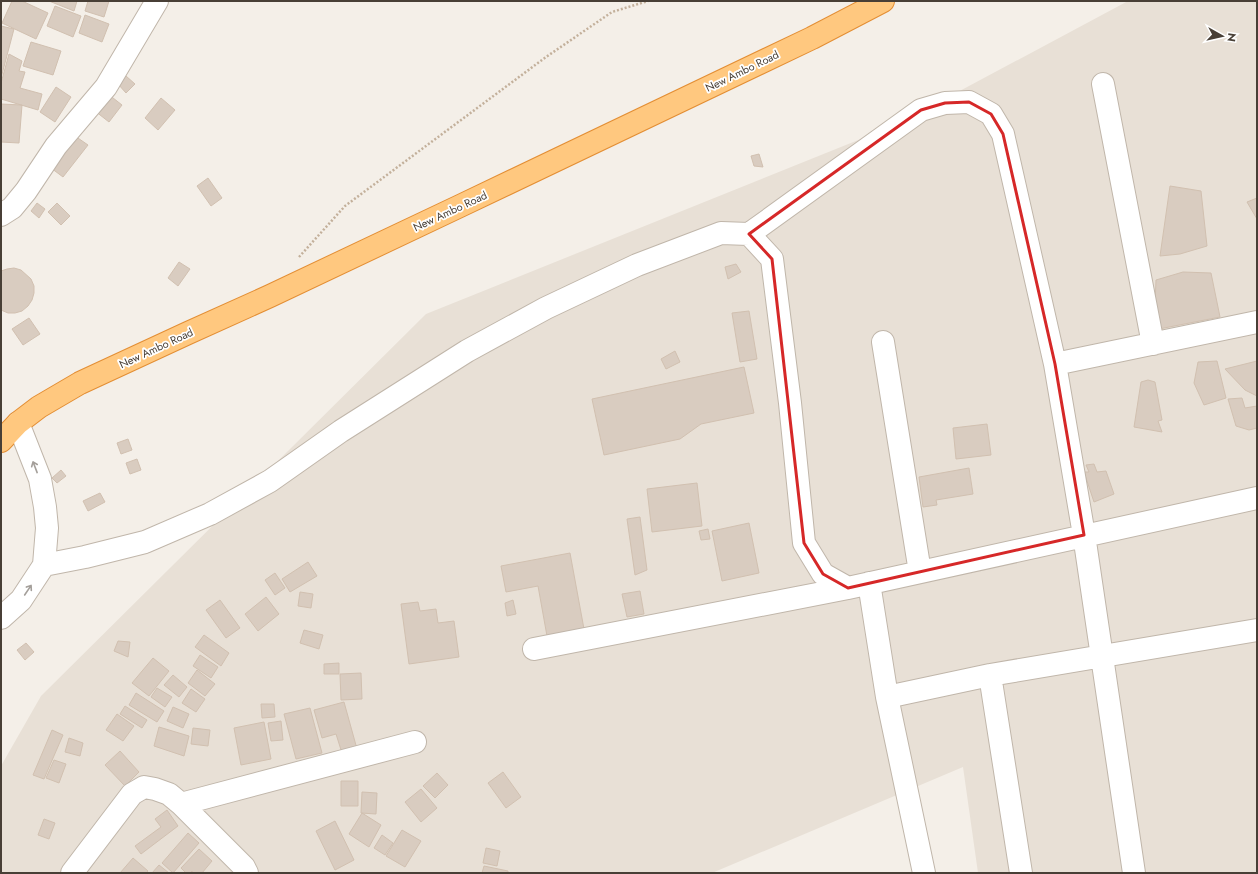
<svg xmlns="http://www.w3.org/2000/svg" width="1258" height="874" font-family="Jost,sans-serif">
	<style>
		.residential { fill: #e8e0d6 }
		.building { fill: #d9ccc0; stroke: #d1c0b0 }
		.lines { fill: none; stroke-linecap: round; stroke-linejoin: round }
		.minor-casing { stroke: #c0b6aa; stroke-width: 24 }
		.trunk-casing { stroke: #e38e34; stroke-width: 24 }
		.path { stroke: #c3b09b; stroke-width: 2.5; stroke-dasharray: 2 2; stroke-linecap: butt }
		.minor { stroke: #fff; stroke-width: 22 }
		.trunk { stroke: #ffc87f; stroke-width: 22 }
		.oneway { stroke: #a49f9a }
		.marked { fill: none; stroke: #d62828; stroke-width: 3; stroke-linejoin: round }
		.labels { text-anchor: middle; stroke-width: 3.5; stroke-linejoin: round; paint-order: stroke }
		.street-label { font-size: 11px; fill: #483f36; stroke: #fff }
	</style>
	<rect width="100%" height="100%" fill="#f4efe8"/>
	<path class="residential" d="M 1128,1 L 1257,1 L 1257,873 L 978,873 L 963,767 L 712,873 L 1,873 L 1,766 L 41,696 L 426,314 L 898,124 Z"/>
	<path class="building" d="M 12,1 L 22,1 L 48,13 L 36,39 L 2,23 Z
		M 49,1 L 77,1 L 74,11 Z
		M 88,1 L 109,1 L 104,17 L 85,11 Z
		M 55,6 L 81,16 L 73,37 L 47,26 Z
		M 85,15 L 109,24 L 102,42 L 79,33 Z
		M 1,26 L 14,29 L 1,78 Z
		M 31,42 L 61,51 L 53,75 L 23,66 Z
		M 9,54 L 22,61 L 19,71 L 25,72 L 20,88 L 42,94 L 38,110 L 1,99 L 1,83 Z
		M 126,76 L 135,84 L 126,93 L 118,84 Z
		M 56,87 L 71,97 L 55,122 L 40,112 Z
		M 108,94 L 122,105 L 109,122 L 95,111 Z
		M 161,98 L 175,110 L 158,130 L 145,118 Z
		M 1,104 L 22,105 L 19,143 L 1,142 Z
		M 75,136 L 88,145 L 63,177 L 51,168 Z
		M 759,154 L 763,167 L 754,166 L 751,156 Z
		M 208,178 L 222,198 L 211,206 L 197,186 Z
		M 1170,186 L 1201,191 L 1207,246 L 1180,254 L 1160,256 Z
		M 1257,198 L 1257,219 L 1247,202 Z
		M 37,203 L 45,209 L 39,218 L 31,211 Z
		M 57,203 L 70,216 L 61,225 L 48,212 Z
		M 179,262 L 190,269 L 178,286 L 168,278 Z
		M 736,264 L 741,272 L 728,279 L 725,267 Z
		M 14,268 L 21,270 L 31,279 L 34,286 L 34,293 L 32,300 L 28,306 L 22,311 L 15,313 L 8,313 L 1,310 L 1,271 L 7,269 Z
		M 1183,272 L 1211,273 L 1220,317 L 1154,330 L 1156,280 Z
		M 749,311 L 757,359 L 740,362 L 732,313 Z
		M 29,318 L 40,334 L 23,345 L 12,329 Z
		M 675,351 L 680,362 L 666,369 L 661,359 Z
		M 1217,361 L 1226,398 L 1204,405 L 1194,383 L 1198,362 Z
		M 1257,361 L 1257,396 L 1245,390 L 1225,369 Z
		M 744,367 L 754,413 L 701,424 L 680,439 L 604,455 L 592,399 Z
		M 1148,380 L 1155,382 L 1162,420 L 1158,421 L 1162,432 L 1134,427 L 1141,382 Z
		M 1242,398 L 1245,408 L 1257,406 L 1257,428 L 1249,430 L 1236,426 L 1228,399 Z
		M 987,424 L 991,455 L 956,459 L 953,428 Z
		M 128,439 L 132,450 L 121,454 L 117,443 Z
		M 137,459 L 141,470 L 130,474 L 126,463 Z
		M 1094,464 L 1097,472 L 1106,471 L 1114,494 L 1094,502 L 1084,472 L 1089,472 L 1086,465 Z
		M 969,468 L 973,494 L 936,500 L 937,505 L 923,507 L 919,477 Z
		M 61,470 L 66,476 L 57,483 L 52,478 Z
		M 697,483 L 702,526 L 652,532 L 647,489 Z
		M 100,493 L 105,502 L 88,511 L 83,501 Z
		M 640,517 L 647,570 L 635,575 L 627,519 Z
		M 749,523 L 759,573 L 722,581 L 712,531 Z
		M 708,529 L 710,539 L 701,540 L 699,531 Z
		M 570,553 L 584,629 L 547,636 L 538,586 L 506,592 L 501,566 Z
		M 308,562 L 317,576 L 290,592 L 282,579 Z
		M 275,573 L 285,588 L 275,595 L 265,580 Z
		M 640,591 L 644,614 L 627,617 L 622,594 Z
		M 300,592 L 313,594 L 311,608 L 298,606 Z
		M 266,597 L 279,614 L 258,631 L 245,614 Z
		M 220,600 L 240,628 L 226,638 L 206,610 Z
		M 513,600 L 516,614 L 507,616 L 505,603 Z
		M 418,602 L 420,611 L 436,609 L 438,623 L 454,621 L 459,657 L 409,664 L 401,604 Z
		M 304,630 L 323,635 L 319,649 L 300,643 Z
		M 204,635 L 229,653 L 221,666 L 195,647 Z
		M 118,641 L 130,642 L 128,657 L 114,651 Z
		M 26,643 L 34,652 L 25,660 L 17,650 Z
		M 200,655 L 218,667 L 211,678 L 193,666 Z
		M 153,658 L 169,671 L 149,696 L 132,683 Z
		M 339,663 L 339,674 L 324,674 L 324,664 Z
		M 197,670 L 215,684 L 205,696 L 188,683 Z
		M 361,673 L 362,699 L 341,700 L 340,674 Z
		M 173,675 L 187,687 L 179,697 L 164,685 Z
		M 157,688 L 172,697 L 165,707 L 151,697 Z
		M 191,689 L 205,699 L 196,712 L 182,703 Z
		M 136,693 L 164,711 L 157,722 L 129,705 Z
		M 344,702 L 357,749 L 342,753 L 336,734 L 322,738 L 314,710 Z
		M 261,704 L 274,704 L 275,717 L 262,718 Z
		M 125,706 L 147,720 L 142,728 L 120,714 Z
		M 173,707 L 189,714 L 183,728 L 167,721 Z
		M 310,708 L 322,753 L 296,759 L 284,714 Z
		M 117,714 L 134,726 L 123,741 L 106,730 Z
		M 281,721 L 283,740 L 271,741 L 268,723 Z
		M 264,722 L 271,759 L 241,765 L 234,728 Z
		M 159,727 L 189,736 L 184,756 L 154,746 Z
		M 193,728 L 210,730 L 208,746 L 191,744 Z
		M 52,730 L 63,735 L 44,779 L 33,775 Z
		M 69,738 L 83,743 L 80,756 L 65,752 Z
		M 120,751 L 139,772 L 125,786 L 105,765 Z
		M 54,760 L 66,764 L 59,783 L 46,778 Z
		M 503,772 L 521,797 L 506,808 L 488,783 Z
		M 437,773 L 448,785 L 435,798 L 423,786 Z
		M 341,781 L 358,781 L 358,806 L 341,806 Z
		M 421,789 L 437,808 L 421,822 L 405,802 Z
		M 362,792 L 377,793 L 376,814 L 361,813 Z
		M 167,810 L 178,826 L 141,854 L 135,846 L 161,827 L 155,819 Z
		M 362,813 L 381,825 L 369,847 L 349,834 Z
		M 44,819 L 55,823 L 49,839 L 38,835 Z
		M 335,821 L 354,860 L 335,870 L 316,831 Z
		M 402,830 L 421,841 L 405,867 L 386,856 Z
		M 188,833 L 199,843 L 173,873 L 162,863 Z
		M 382,835 L 393,843 L 385,855 L 374,848 Z
		M 486,848 L 500,851 L 497,866 L 483,863 Z
		M 199,849 L 212,861 L 202,873 L 193,873 L 192,871 L 190,873 L 186,873 L 181,868 Z
		M 133,858 L 148,871 L 146,873 L 120,873 Z
		M 159,865 L 169,873 L 152,873 Z
		M 484,866 L 508,871 L 508,873 L 482,873 Z"/>
	<g class="lines">
		<defs>
			<path id="minor" d="M 1103,84 L 1153,344
				M 1,215 L 12,208 L 26,191 L 56,146 L 106,87 L 157,1
				M 749,234 L 921,110 L 945,103 L 969,102 L 991,114 L 1003,134 L 1055,364 L 1084,535 L 1134,873
				M 883,342 L 920,572
				M 1055,364 L 1257,322
				M 44,565 L 85,557 L 145,542 L 210,514 L 270,481 L 341,431 L 467,351 L 546,308 L 637,265 L 721,233 L 749,234 L 772,259 L 790,403 L 804,543 L 823,574 L 848,588 L 1257,498
				M 869,583 L 887,697 L 924,873
				M 1,618 L 21,600 L 44,565 L 47,528 L 45,507 L 40,479 L 18,423
				M 534,649 L 848,588
				M 990,675 L 1021,873
				M 887,697 L 990,675 L 1257,630
				M 181,804 L 415,742
				M 72,873 L 132,794 L 144,787 L 155,789 L 169,794 L 181,804 L 244,867 L 247,873"/>
			<path id="trunk" d="M 1,441 L 18,423 L 39,407 L 80,383 L 188,333 L 270,296 L 460,206 L 812,38 L 883,1"/>
		</defs>
		<use href="#minor" class="minor-casing"/>
		<use href="#trunk" class="trunk-casing"/>
		<path class="path" d="M 299,257 L 345,206 L 546,57 L 612,12 L 648,1"/>
		<use href="#minor" class="minor"/>
		<use href="#trunk" class="trunk"/>
	</g>
	<defs><path id="oneway-shaft" d="M-6 0H5M1.5-3L5.5 0L1.5 3" fill="none" stroke-width="1.6" stroke-linecap="round" stroke-linejoin="round"/></defs>
	<g class="oneway">
		<use href="#oneway-shaft" transform="translate(35 467) rotate(-111)"/>
		<use href="#oneway-shaft" transform="translate(28 590) rotate(-56)"/>
	</g>
	<path class="marked" d="M 969,102 L 991,114 L 1003,134 L 1055,364 L 1084,535 L 848,588 L 823,574 L 804,543 L 772,259 L 749,234 L 921,110 L 945,103 Z"/>
	<g class="labels">
		<g class="street-label">
			<text transform="translate(742 71) rotate(-26)" y="4">New Ambo Road</text>
			<text transform="translate(450 211) rotate(-25)" y="4">New Ambo Road</text>
			<text transform="translate(156 348) rotate(-25)" y="4">New Ambo Road</text>
		</g>
	</g>
	<rect width="1258" height="874" fill="none" stroke="#483f36" stroke-width="4"/>
	<g transform="translate(1222 36) rotate(98)" stroke="#ffffff" stroke-width="3" paint-order="stroke">
	<path d="M0-3L7 15L0 10L-7 15Z" fill="#483f36"/>
	<text y="-6" font-size="11" font-weight="bold" text-anchor="middle" fill="#483f36">N</text>
	</g>
</svg>
